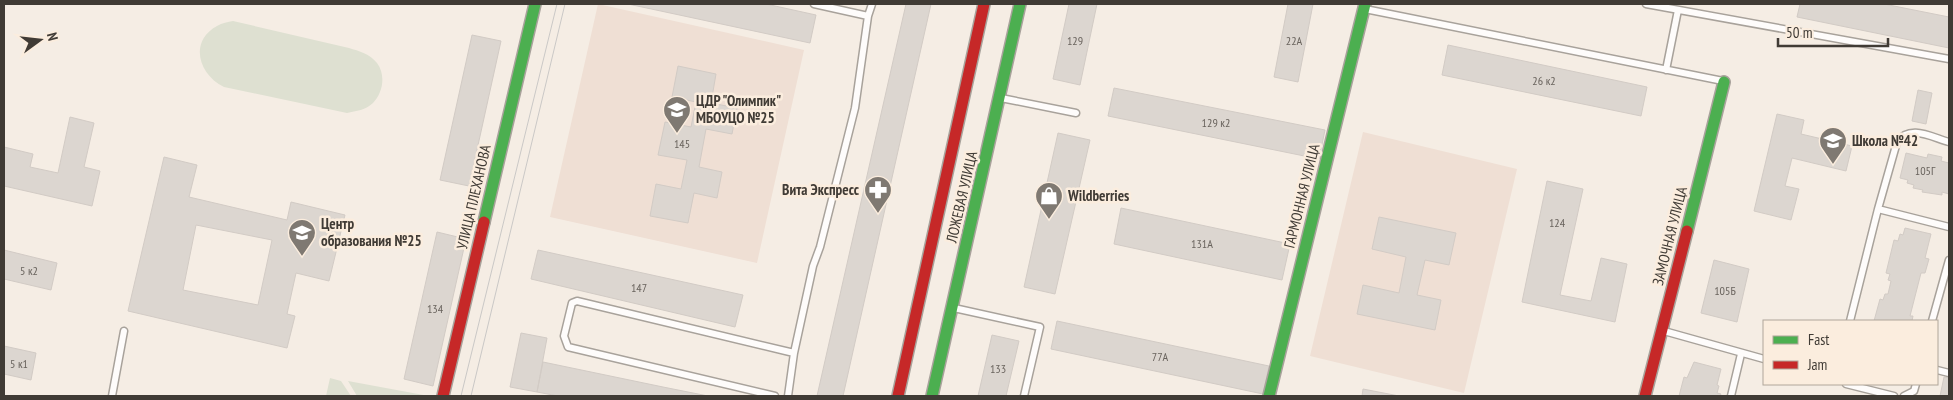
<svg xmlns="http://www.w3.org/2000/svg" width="1953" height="400" font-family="'PT Sans Narrow',sans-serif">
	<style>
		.education { fill: #efdfd4 }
		.green { fill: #dee0d1 }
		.building { fill: #dcd6d0; stroke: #d2cbc5; fill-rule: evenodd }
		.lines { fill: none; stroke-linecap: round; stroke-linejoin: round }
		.lane-casing { stroke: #a8a29b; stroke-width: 9 }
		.fast-casing { stroke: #a8a29b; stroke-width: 14 }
		.jam-casing { stroke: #a8a29b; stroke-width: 14 }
		.lane { stroke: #fefcfb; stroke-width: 6 }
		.fast { stroke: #4caf50; stroke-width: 11 }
		.jam { stroke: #c62828; stroke-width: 11 }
		.tram { stroke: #cac8c6; stroke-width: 1 }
		.labels { text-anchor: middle; stroke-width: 5; stroke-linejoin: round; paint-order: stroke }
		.number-label { font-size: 12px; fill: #69635d }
		.poi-label { font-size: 15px; font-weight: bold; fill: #403b35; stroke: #fbedde; text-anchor: start }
		.street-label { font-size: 15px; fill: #403b35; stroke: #fbedde }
	</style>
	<rect width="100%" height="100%" fill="#f5ede4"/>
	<path class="education" d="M 598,4 L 804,50 L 757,263 L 550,217 Z
		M 1363,132 L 1517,169 L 1464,393 L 1310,356 Z"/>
	<path class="green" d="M 233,21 L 349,48 C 359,51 370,54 377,63 C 386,75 383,93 373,103 C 366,110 356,111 347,113 L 224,87 C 198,74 189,41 217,26 C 222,23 228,22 233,21 Z
		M 330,378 L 341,381 L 351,396 L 326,396 Z
		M 348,381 L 429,396 L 357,396 Z"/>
	<path class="building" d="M 628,4 L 766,4 L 816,15 L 810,43 Z
		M 906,4 L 931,4 L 843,396 L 817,396 Z
		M 1069,4 L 1097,4 L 1080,85 L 1053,79 Z
		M 1288,4 L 1313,4 L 1298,82 L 1274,77 Z
		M 1800,4 L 1884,4 L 1949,17 L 1949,48 L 1797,17 Z
		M 472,35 L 501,41 L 469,186 L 440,180 Z
		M 1448,45 L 1647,87 L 1641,116 L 1442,75 Z
		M 678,66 L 716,74 L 711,103 L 737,108 L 732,134 L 706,129 L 699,167 L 722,172 L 717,198 L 694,193 L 688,223 L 650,216 L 656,184 L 681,189 L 687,160 L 658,155 L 665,122 L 691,127 L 696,102 L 672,97 Z
		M 1114,88 L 1325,130 L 1319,159 L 1108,116 Z
		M 1918,90 L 1932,93 L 1926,124 L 1912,121 Z
		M 1777,114 L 1804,120 L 1801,134 L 1852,146 L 1846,171 L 1792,158 L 1785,186 L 1799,189 L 1791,220 L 1754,211 Z
		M 70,117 L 94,123 L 84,167 L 100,171 L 92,206 L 4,186 L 4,147 L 33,154 L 30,167 L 58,173 Z
		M 1058,133 L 1090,140 L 1055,294 L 1024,287 Z
		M 1906,153 L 1927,158 L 1928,154 L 1942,157 L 1941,161 L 1949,163 L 1949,194 L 1942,192 L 1942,195 L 1922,192 L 1923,190 L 1913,188 L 1914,185 L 1907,183 L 1908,180 L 1900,178 Z
		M 164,157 L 197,165 L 189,197 L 287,220 L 291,202 L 345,215 L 329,281 L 296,273 L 287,314 L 295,316 L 287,348 L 128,311 ZM 196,225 L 272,240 L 258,305 L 183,290 Z
		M 1547,181 L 1583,189 L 1560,295 L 1591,301 L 1601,258 L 1627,264 L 1615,322 L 1522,302 Z
		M 1121,208 L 1290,244 L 1282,280 L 1114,244 Z
		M 1379,217 L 1456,233 L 1449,265 L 1425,260 L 1417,295 L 1441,300 L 1435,330 L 1357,314 L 1363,285 L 1399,293 L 1406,257 L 1372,249 Z
		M 1905,228 L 1931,234 L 1925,258 L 1929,259 L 1925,273 L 1921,273 L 1910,316 L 1913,316 L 1912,321 L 1874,321 L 1880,299 L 1883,300 L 1885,294 L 1888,294 L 1891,281 L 1888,280 L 1890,274 L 1886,273 L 1894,240 L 1898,241 L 1900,234 L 1903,235 Z
		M 437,232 L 466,239 L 433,386 L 404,379 Z
		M 4,250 L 57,263 L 51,290 L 4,279 Z
		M 538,250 L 743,295 L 735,327 L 531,279 Z
		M 1714,260 L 1749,269 L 1737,322 L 1701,313 Z
		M 1057,321 L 1269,366 L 1263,394 L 1051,349 Z
		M 521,333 L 547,338 L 537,392 L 510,387 Z
		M 992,335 L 1019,341 L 1006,396 L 978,396 Z
		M 4,346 L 36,353 L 31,380 L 4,374 Z
		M 543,362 L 663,387 L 708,396 L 558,396 L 537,392 Z
		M 1694,362 L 1721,369 L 1717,385 L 1719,386 L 1717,393 L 1721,394 L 1720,396 L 1679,396 L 1684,377 L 1687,378 Z
		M 1944,377 L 1949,378 L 1949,396 L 1940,396 Z
		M 1363,389 L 1399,396 L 1362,396 Z"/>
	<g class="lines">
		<defs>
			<path id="lane" d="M 814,4 L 868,16
				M 1646,4 L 1949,59
				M 1365,9 L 1723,81
				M 1666,70 L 1678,10
				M 1001,98 L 1076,113
				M 1949,142 C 1931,137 1910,124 1897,142 L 1878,209 L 1949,227
				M 954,308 L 1040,327 L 1024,396
				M 1850,321 L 1878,209
				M 1932,321 L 1949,260
				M 1664,331 L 1764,359
				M 1937,370 L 1949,373
				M 1846,384 L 1894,396
				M 112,396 L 124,331
				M 775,396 L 568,347 L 564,336 L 572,303 L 577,301 L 794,353
				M 788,396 L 794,353 L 813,266 L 820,247 L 855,108 L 868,16 L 872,4
				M 1731,396 L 1741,354
				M 1904,396 L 1914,391 L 1916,384"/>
			<path id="fast" d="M 484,222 L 535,4
				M 1687,231 L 1724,82
				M 932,396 L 1020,4
				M 1269,396 L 1365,4"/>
			<path id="jam" d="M 443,396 L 484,222
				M 898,396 L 984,4
				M 1645,396 L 1687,231"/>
		</defs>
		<use href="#lane" class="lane-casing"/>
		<use href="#fast" class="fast-casing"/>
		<use href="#jam" class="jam-casing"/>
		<use href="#lane" class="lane"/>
		<use href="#fast" class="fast"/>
		<use href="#jam" class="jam"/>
		<path class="tram" d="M 461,396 L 557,4
			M 471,396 L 565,4"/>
	</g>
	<defs>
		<symbol id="school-pin" viewBox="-11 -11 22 30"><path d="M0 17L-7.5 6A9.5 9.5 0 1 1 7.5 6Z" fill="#7f7972" stroke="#fbedde"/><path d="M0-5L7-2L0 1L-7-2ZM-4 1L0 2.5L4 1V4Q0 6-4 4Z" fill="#fff"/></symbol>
		<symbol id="pharmacy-pin" viewBox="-11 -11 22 30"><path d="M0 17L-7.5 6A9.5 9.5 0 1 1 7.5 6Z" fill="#7f7972" stroke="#fbedde"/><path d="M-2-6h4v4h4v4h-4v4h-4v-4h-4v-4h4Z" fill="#fff"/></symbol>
		<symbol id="shop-pin" viewBox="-11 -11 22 30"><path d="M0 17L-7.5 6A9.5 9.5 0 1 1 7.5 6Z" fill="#7f7972" stroke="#fbedde"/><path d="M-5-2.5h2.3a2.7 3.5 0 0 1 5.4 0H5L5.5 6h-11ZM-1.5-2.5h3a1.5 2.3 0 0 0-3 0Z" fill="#fff"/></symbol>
	</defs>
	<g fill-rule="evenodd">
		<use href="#school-pin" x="661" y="94" width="32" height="43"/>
		<use href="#school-pin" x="1817" y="125" width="32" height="43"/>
		<use href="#pharmacy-pin" x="862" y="174" width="32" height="43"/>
		<use href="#shop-pin" x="1033" y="180" width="32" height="43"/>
		<use href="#school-pin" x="286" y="217" width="32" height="43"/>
	</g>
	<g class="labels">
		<g class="number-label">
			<text x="1075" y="45">129</text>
			<text x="1294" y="45">22А</text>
			<text x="1544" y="85">26 к2</text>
			<text x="1216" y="127">129 к2</text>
			<text x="682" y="148">145</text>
			<text x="1925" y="175">105Г</text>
			<text x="1557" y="227">124</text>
			<text x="1202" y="248">131А</text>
			<text x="29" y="275">5 к2</text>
			<text x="639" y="292">147</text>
			<text x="1725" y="295">105Б</text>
			<text x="435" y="313">134</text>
			<text x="1160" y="361">77А</text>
			<text x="19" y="368">5 к1</text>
			<text x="998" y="373">133</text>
		</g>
		<g class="poi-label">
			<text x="696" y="106">ЦДР "Олимпик"<tspan x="696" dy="17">МБОУЦО №25</tspan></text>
			<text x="1852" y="146">Школа №42</text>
			<text x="859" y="195" text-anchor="end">Вита Экспресс</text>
			<text x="1068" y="201">Wildberries</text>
			<text x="321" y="229">Центр<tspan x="321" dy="17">образования №25</tspan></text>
		</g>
		<g class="street-label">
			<text transform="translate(1302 196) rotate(-76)" y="5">ГАРМОННАЯ УЛИЦА</text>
			<text transform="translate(474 197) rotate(-77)" y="5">УЛИЦА ПЛЕХАНОВА</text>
			<text transform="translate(962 197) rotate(-77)" y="5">ЛОЖЕВАЯ УЛИЦА</text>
			<text transform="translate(1670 236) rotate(-76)" y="5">ЗАМОЧНАЯ УЛИЦА</text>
		</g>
	</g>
	<rect width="1953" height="400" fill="none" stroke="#403b35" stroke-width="10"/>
	<rect x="1763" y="320" width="175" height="65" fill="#fbedde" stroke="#b0a69a"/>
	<rect x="1773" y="336" width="25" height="8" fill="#4caf50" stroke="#b0a69a"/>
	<text x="1808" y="345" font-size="15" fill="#403b35">Fast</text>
	<rect x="1773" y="361" width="25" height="8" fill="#c62828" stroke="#b0a69a"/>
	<text x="1808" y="370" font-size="15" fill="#403b35">Jam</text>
	<g transform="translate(40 40) rotate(75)" stroke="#fbedde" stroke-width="4" paint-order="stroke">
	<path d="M0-4L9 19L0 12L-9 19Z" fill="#403b35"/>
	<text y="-8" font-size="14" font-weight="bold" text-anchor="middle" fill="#403b35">N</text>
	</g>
	<path d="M1778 38v8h110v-8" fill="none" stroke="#403b35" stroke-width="2.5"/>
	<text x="1786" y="38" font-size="15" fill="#403b35" stroke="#fbedde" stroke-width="4" paint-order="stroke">50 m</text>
</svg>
